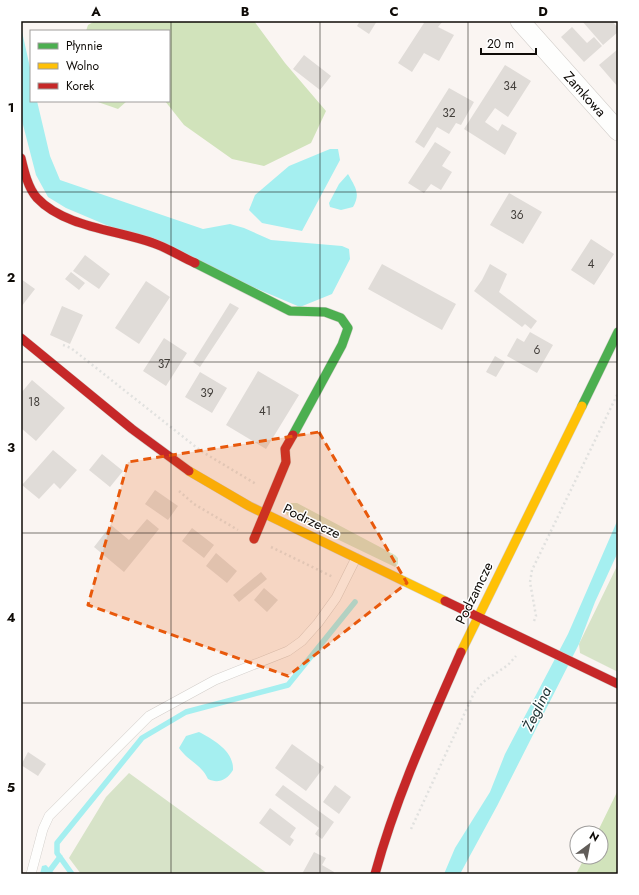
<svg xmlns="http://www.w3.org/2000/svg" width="639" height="895" font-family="Jost,sans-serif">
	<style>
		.green { fill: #d7e3c8 }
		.forest { fill: #d1e3bb }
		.water { fill: #a5eff0 }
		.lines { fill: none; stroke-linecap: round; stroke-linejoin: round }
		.stream { stroke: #a5eff0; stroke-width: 5.5 }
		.building { fill: #e0dcd8 }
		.lane-casing { stroke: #d3cfcb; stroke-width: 10 }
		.street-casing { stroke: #d3cfcb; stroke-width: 20 }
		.fast-casing { stroke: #d3cfcb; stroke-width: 10 }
		.slow-casing { stroke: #d3cfcb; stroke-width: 10 }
		.jam-casing { stroke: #d3cfcb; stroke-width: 10 }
		.path { stroke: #e1e1df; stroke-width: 2.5; stroke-dasharray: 2 3; stroke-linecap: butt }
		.lane { stroke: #fefefd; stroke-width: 9 }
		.street { stroke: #fefefd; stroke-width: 19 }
		.fast { stroke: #4caf50; stroke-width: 9 }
		.slow { stroke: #ffc107; stroke-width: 9 }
		.jam { stroke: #c62828; stroke-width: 9 }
		.marked { fill: #e8590c; fill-opacity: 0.2; stroke: #e8590c; stroke-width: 3; stroke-dasharray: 8 5; stroke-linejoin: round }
		.grid { fill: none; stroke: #0f0b07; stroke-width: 1; stroke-opacity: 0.55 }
		.labels { text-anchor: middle; stroke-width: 3; stroke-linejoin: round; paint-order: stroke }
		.number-label { font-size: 12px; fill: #433f3b }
		.street-label { font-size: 14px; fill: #0f0b07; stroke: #fff }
		.water-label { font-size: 15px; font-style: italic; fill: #1c3031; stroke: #fff }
		.neatline { fill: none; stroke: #0f0b07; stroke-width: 1.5 }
		.grid-label { font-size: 13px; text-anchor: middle; font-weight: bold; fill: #0f0b07 }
	</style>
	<rect width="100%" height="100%" fill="#faf5f2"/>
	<path class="green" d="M 291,503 L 297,503 L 395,555 L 398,558 L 398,564 L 395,567 L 287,515 L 285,509 Z
		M 618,564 L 618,672 L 580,653 L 579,644 Z
		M 129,773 L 268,874 L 81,874 L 69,858 L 106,797 Z"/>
	<path class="forest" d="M 95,21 L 254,21 L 285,63 L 326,111 L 311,143 L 264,166 L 232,159 L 184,125 L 165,101 L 169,101 L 169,31 L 86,31 L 88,25 Z
		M 95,101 L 127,101 L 118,109 Z
		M 618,790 L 618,874 L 576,874 L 585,857 L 601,857 L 601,833 L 597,833 Z"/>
	<path class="water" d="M 21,27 L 31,72 L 31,101 L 37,101 L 50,156 L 60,180 L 203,229 L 230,224 L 244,228 L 271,240 L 342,246 L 349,249 L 350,259 L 332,294 L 300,307 L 66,208 L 48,197 L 36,175 L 21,117 Z
		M 330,149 L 338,149 L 340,160 L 302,231 L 262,223 L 249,210 L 255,195 L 289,166 Z
		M 348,174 C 355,187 361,193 353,207 L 341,210 L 330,207 L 329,203 L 339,184 Z
		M 618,519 L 618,552 L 595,602 L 579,644 L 497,806 L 460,874 L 444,874 L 455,848 L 490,792 L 505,754 L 568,634 Z
		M 199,732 C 214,740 234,751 233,770 C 227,780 218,784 208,779 C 201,764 188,761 179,748 L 186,736 Z
		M 46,865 L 55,874 L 40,874 L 42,866 Z"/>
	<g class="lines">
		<path class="stream" d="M 51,869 L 60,857
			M 72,874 L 57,853 L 57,843 L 142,738 L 186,712 L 288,685 L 355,602"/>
	</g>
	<path class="building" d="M 360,21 L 377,21 L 369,34 L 357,26 Z
		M 421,21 L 443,21 L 438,27 L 454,35 L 439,61 L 424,53 L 412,72 L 398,63 L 424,23 Z
		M 582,21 L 612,21 L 618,28 L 618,32 L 603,45 Z
		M 572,27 L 587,43 L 594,37 L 602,46 L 584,62 L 561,37 Z
		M 618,49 L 618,87 L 599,65 Z
		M 304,55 L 331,76 L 320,90 L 293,69 Z
		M 505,65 L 531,81 L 508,117 L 495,108 L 485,122 L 498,131 L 502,124 L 517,133 L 505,155 L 464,129 Z
		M 449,88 L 474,102 L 461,125 L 456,123 L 449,134 L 437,127 L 424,148 L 415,142 Z
		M 435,142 L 451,152 L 442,166 L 452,172 L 441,190 L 431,184 L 424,193 L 408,183 Z
		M 509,193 L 542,212 L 523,244 L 490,225 Z
		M 591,239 L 614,254 L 594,285 L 571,270 Z
		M 85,255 L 110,274 L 99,289 L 73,271 Z
		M 382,264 L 456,304 L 442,330 L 368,289 Z
		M 490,264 L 507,274 L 499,292 L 537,321 L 531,329 L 525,324 L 522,327 L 474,291 L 482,280 Z
		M 71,272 L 85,283 L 79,290 L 65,279 Z
		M 21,279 L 35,289 L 21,307 Z
		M 146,281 L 170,297 L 139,344 L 115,328 Z
		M 230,303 L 239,308 L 200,367 L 193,362 Z
		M 62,306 L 83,315 L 70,344 L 50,335 Z
		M 530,332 L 553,345 L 537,373 L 507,356 L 517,338 L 524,342 Z
		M 164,338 L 187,353 L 166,386 L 143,371 Z
		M 495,356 L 505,362 L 496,377 L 486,372 Z
		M 258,371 L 299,395 L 266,449 L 226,425 Z
		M 200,372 L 227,388 L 212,413 L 185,397 Z
		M 32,380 L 65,408 L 36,441 L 21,428 L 21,393 Z
		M 53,450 L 77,470 L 60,489 L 54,483 L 39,499 L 22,485 Z
		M 102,454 L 123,471 L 110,487 L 89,470 Z
		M 155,490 L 178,506 L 168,520 L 145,504 Z
		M 147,519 L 159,529 L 124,572 L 94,547 L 111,525 L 129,540 Z
		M 192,528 L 214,545 L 204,558 L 182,541 Z
		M 216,553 L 237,571 L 227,583 L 206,566 Z
		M 261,572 L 267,579 L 239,602 L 233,595 Z
		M 264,588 L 278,600 L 267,612 L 254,600 Z
		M 292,744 L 324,767 L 306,791 L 275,768 Z
		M 28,752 L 46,764 L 38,776 L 21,765 Z
		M 283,785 L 334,822 L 322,839 L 315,834 L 319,828 L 275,795 Z
		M 335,785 L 351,797 L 339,814 L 323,802 Z
		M 270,808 L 296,828 L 290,837 L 294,840 L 290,846 L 259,823 Z
		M 314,852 L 326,858 L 322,865 L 334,872 L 334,874 L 302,874 Z"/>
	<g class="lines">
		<defs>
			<path id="lane" d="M 31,874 L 43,829 L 49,816 L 149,716 L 215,680 L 288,651 L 302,641 L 318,623 L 336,598 L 356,558"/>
			<path id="street" d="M 520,21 L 618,131"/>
			<path id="fast" d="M 195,263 L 290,311 L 325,312 L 341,318 L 348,328 L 342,345 L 293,435
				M 582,406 L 618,332"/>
			<path id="slow" d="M 189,471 L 249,506 L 445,601
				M 461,652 L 582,406"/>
			<path id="jam" d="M 21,158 C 24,171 28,188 37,198 C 64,227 117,230 153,243 C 168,248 181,257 195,263
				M 21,338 L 132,429 L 189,471
				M 254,539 L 286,462 L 285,449 L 293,435
				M 445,601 L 618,684
				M 375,874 C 396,797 429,725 461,652"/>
		</defs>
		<use href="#lane" class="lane-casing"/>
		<use href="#street" class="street-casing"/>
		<use href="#fast" class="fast-casing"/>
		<use href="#slow" class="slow-casing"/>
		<use href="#jam" class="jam-casing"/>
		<path class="path" d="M 63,345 L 71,348 L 201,451 L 256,484
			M 179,491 L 194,504 L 238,530
			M 271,547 L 333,577
			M 534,621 L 536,616 L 530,582 L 532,570 L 618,393
			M 411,829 L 474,693 L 483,682 L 508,665 L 516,656"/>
		<use href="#lane" class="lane"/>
		<use href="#street" class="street"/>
		<use href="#fast" class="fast"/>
		<use href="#slow" class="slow"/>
		<use href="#jam" class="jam"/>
	</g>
	<path class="marked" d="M 319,432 L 407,583 L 288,676 L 88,605 L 128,462 Z"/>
	<path class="grid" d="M 171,21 L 171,874M 320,21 L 320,874M 468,21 L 468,874M 21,192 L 618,192M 21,362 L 618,362M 21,533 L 618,533M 21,703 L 618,703"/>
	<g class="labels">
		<g class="number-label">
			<text x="510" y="90">34</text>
			<text x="449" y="117">32</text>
			<text x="517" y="219">36</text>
			<text x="591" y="268">4</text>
			<text x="537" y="354">6</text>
			<text x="164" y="368">37</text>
			<text x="207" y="397">39</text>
			<text x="34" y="406">18</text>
			<text x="265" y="415">41</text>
		</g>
		<g class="street-label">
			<text transform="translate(585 94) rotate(48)" y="5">Zamkowa</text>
			<text transform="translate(312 521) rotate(26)" y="5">Podrzecze</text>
			<text transform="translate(474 593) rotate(-64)" y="5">Podzamcze</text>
		</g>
		<g class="water-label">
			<text transform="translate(537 709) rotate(-64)" y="5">Żeglina</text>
		</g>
	</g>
	<rect width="639" height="895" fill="none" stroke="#ffffff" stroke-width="44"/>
	<rect x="30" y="30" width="140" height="72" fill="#ffffff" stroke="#9f9d9c"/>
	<rect x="38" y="43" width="20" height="6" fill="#4caf50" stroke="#9f9d9c"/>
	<text x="66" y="50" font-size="12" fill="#0f0b07">Płynnie</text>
	<rect x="38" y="63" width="20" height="6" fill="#ffc107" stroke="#9f9d9c"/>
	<text x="66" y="70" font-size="12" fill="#0f0b07">Wolno</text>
	<rect x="38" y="83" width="20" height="6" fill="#c62828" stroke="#9f9d9c"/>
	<text x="66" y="90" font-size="12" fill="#0f0b07">Korek</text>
	<g transform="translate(589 845) rotate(32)"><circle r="19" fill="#ffffff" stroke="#9f9d9c"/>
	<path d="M0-3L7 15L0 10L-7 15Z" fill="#615d59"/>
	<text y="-6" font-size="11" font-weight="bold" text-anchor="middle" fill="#0f0b07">N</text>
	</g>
	<path d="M481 48v6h55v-6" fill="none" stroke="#0f0b07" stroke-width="2"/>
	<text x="487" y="48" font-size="12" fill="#0f0b07" stroke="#ffffff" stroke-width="3" paint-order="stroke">20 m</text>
	<rect x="22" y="22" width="595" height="851" class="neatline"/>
	<g class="grid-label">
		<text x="96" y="16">A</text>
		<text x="245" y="16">B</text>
		<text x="394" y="16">C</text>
		<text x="543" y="16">D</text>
		<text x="11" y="112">1</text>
		<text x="11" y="282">2</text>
		<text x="11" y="452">3</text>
		<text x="11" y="622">4</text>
		<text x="11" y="792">5</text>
	</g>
</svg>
